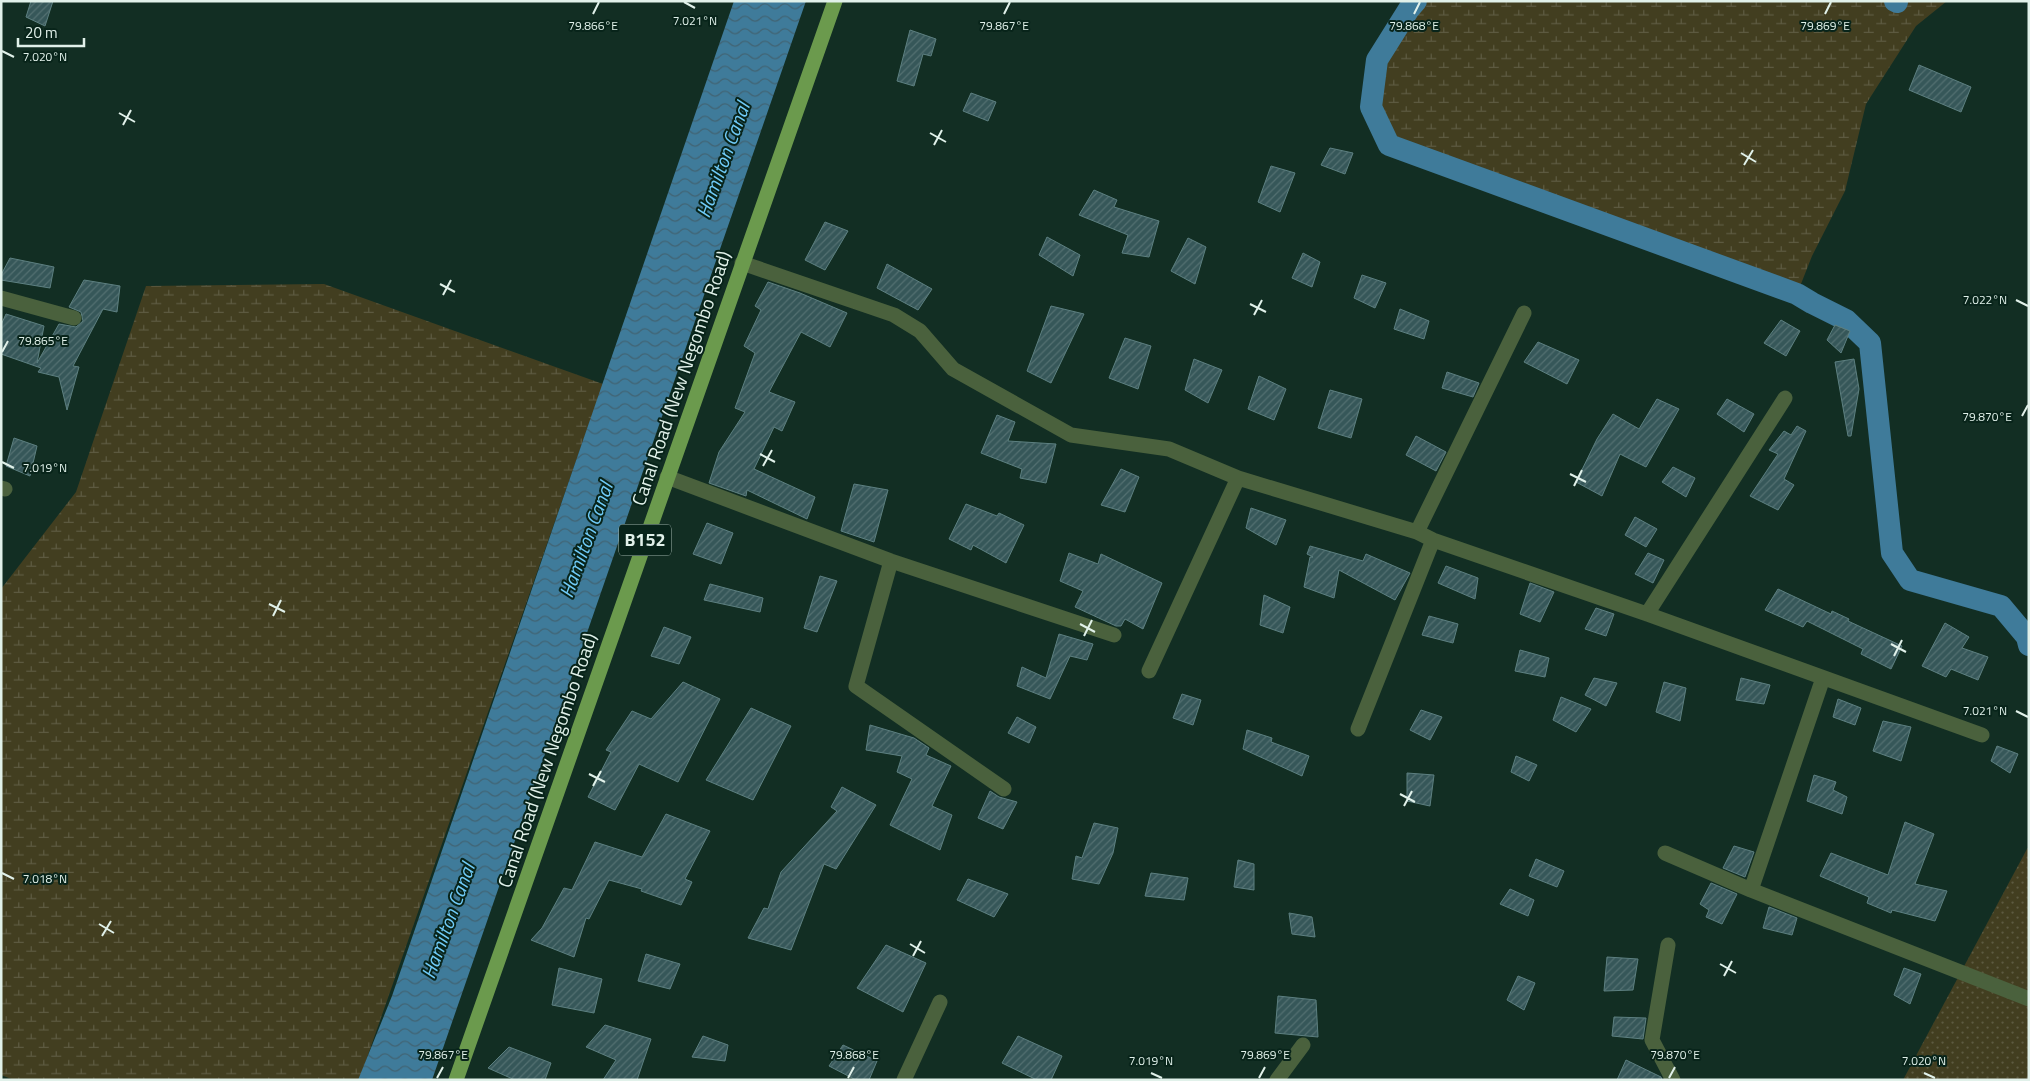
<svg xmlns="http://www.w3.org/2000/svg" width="2030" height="1081" font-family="'Titillium Web',sans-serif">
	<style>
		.grass { fill: url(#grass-dots) }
		.wetland { fill: url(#wetland-marsh) }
		.water { fill: url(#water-waves) }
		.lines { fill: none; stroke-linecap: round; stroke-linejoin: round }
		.canal { stroke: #3f7b9a; stroke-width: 22 }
		.building { fill: url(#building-hatch); stroke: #5d8081 }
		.street { stroke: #4a613d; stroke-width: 15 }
		.primary { stroke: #6b9a4d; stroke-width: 15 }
		.ticks { fill: none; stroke: #e1f1ea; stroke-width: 2 }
		.labels { text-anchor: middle; stroke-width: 4; stroke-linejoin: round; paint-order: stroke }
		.shield { fill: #08241a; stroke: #a0b4ac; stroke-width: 1 }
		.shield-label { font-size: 18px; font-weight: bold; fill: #e1f1ea }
		.street-label { font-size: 19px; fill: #e1f1ea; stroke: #08241a }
		.water-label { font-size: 20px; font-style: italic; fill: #70cbf8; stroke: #08241a }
		.ticks-label { font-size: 12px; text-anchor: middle; fill: #e1f1ea; stroke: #08241a; stroke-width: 4; stroke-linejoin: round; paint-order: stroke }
	</style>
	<defs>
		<pattern id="grass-dots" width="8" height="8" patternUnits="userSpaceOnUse" patternTransform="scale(1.25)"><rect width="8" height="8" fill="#423e20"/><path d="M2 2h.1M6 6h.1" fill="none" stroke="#5d5a41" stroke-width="1.8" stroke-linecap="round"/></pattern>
		<pattern id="wetland-marsh" width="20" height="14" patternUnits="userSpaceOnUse" patternTransform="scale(1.25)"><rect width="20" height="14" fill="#423e20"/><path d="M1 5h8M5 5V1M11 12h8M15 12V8" fill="none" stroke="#5d5a41"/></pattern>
		<pattern id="water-waves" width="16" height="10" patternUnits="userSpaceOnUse" patternTransform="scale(1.25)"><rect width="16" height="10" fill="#3f7b9a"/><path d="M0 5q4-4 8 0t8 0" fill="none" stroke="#416474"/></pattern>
		<pattern id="building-hatch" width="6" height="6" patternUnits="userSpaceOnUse" patternTransform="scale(1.25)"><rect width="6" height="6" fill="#365759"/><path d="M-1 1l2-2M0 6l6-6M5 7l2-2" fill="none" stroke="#537071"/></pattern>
	</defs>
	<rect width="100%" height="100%" fill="#122e23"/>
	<path class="grass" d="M 2029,847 L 2029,1080 L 1903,1080 L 2027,849 Z"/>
	<path class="wetland" d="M 1416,1 L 1947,1 L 1916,26 L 1866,104 L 1845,191 L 1812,256 L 1797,294 L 1389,145 L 1371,107 L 1377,60 L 1409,9 Z
		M 324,284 L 603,384 L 362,1072 L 358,1080 L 14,1080 L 1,1075 L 1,589 L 76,492 L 146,286 Z"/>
	<path class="water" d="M 734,1 L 806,1 L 432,1080 L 358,1080 L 392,996 Z"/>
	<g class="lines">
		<path class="canal" d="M 1416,1 L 1409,9 L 1377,60 L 1371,107 L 1389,145 L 1797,294 L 1812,303 L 1846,320 L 1870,343 L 1892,553 L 1910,580 L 2001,606 L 2027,637 L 2029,645
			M 1895,1 L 1897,2"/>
	</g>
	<path class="building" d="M 31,1 L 53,1 L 45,26 L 26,17 Z
		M 910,30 L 936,39 L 931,56 L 923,54 L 914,86 L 897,81 Z
		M 1919,65 L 1971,87 L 1961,112 L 1909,90 Z
		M 971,93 L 996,102 L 988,121 L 963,111 Z
		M 1330,148 L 1353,153 L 1345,174 L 1321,165 Z
		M 1271,166 L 1295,173 L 1280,212 L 1258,202 Z
		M 1094,190 L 1117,200 L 1114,207 L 1159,221 L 1149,257 L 1122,253 L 1128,235 L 1079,215 Z
		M 825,222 L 848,231 L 825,270 L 805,260 Z
		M 1047,237 L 1080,255 L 1073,276 L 1039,255 Z
		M 1188,238 L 1206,247 L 1195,284 L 1171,271 Z
		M 1303,253 L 1320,262 L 1312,287 L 1292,278 Z
		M 10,258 L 54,267 L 50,288 L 1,280 L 1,275 Z
		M 887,264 L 932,289 L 918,310 L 877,288 Z
		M 1362,275 L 1386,283 L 1375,308 L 1354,298 Z
		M 84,280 L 120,286 L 117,312 L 103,309 L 73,366 L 79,367 L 67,410 L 59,377 L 38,372 L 41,368 L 1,354 L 1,325 L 6,314 L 44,326 L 37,363 L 59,324 L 76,327 L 83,321 L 81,312 L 69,307 Z
		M 768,282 L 800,293 L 847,313 L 830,347 L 801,332 L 769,392 L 795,402 L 782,431 L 774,427 L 754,469 L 815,497 L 807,519 L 747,490 L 746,496 L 709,483 L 719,452 L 745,412 L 735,408 L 755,353 L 744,346 L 761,310 L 755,306 Z
		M 1051,306 L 1084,314 L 1051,383 L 1027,371 Z
		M 1400,309 L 1429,321 L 1424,339 L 1394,329 Z
		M 1781,320 L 1800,331 L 1786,356 L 1764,343 Z
		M 1835,325 L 1850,331 L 1841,353 L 1827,340 Z
		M 1125,338 L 1151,346 L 1138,389 L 1109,378 Z
		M 1538,342 L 1579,360 L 1567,384 L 1524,362 Z
		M 1194,359 L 1222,370 L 1208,403 L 1185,390 Z
		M 1854,359 L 1859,389 L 1851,436 L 1848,436 L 1835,362 Z
		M 1447,372 L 1479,383 L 1473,397 L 1442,388 Z
		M 1259,376 L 1286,389 L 1274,420 L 1248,409 Z
		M 1330,390 L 1362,399 L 1351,438 L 1318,428 Z
		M 1657,399 L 1679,409 L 1646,467 L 1620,454 L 1602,496 L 1576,482 L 1597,439 L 1613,414 L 1639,429 Z
		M 1727,399 L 1754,414 L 1744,432 L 1717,414 Z
		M 997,415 L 1015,422 L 1008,441 L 1056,444 L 1046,483 L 1020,478 L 1022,469 L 981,453 Z
		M 1797,426 L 1806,431 L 1784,479 L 1794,485 L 1778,510 L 1750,496 L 1778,454 L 1769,450 L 1784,431 L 1791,435 Z
		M 1416,436 L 1446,452 L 1436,471 L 1406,455 Z
		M 14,438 L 37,446 L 30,476 L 6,466 Z
		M 1673,467 L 1695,478 L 1686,497 L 1662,482 Z
		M 1121,469 L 1139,477 L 1125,512 L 1101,505 Z
		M 854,484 L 888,490 L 874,542 L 841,531 Z
		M 966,504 L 997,516 L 999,513 L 1024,525 L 1006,563 L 973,545 L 971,550 L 949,539 Z
		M 1251,508 L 1286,520 L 1276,545 L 1246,528 Z
		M 1635,517 L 1657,529 L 1646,547 L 1625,535 Z
		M 707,523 L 733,533 L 721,564 L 693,554 Z
		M 1310,546 L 1363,561 L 1366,554 L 1410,573 L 1395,600 L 1339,570 L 1334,598 L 1304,587 L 1310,557 L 1313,557 L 1307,554 Z
		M 1069,553 L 1098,564 L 1101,554 L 1162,583 L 1143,629 L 1125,619 L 1121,626 L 1116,626 L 1075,607 L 1083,591 L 1060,581 Z
		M 1648,553 L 1664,560 L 1653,583 L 1635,574 Z
		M 1446,566 L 1478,578 L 1475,599 L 1438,583 Z
		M 820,576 L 837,581 L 817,632 L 804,628 Z
		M 1530,583 L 1554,592 L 1540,622 L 1520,614 Z
		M 710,584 L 763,598 L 760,612 L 704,600 Z
		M 1778,589 L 1831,614 L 1832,611 L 1849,619 L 1848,621 L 1902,646 L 1891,669 L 1861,654 L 1863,649 L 1807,621 L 1803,627 L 1765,610 Z
		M 1264,595 L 1290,607 L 1283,633 L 1260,625 Z
		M 1596,608 L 1614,614 L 1606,636 L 1585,629 Z
		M 1429,616 L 1458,624 L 1453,643 L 1422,635 Z
		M 1945,623 L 1969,637 L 1962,648 L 1988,657 L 1978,680 L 1951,669 L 1946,677 L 1922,666 Z
		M 664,627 L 691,637 L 679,664 L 651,656 Z
		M 1059,634 L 1093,644 L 1087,660 L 1070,656 L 1050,699 L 1017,686 L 1022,667 L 1046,678 Z
		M 1520,650 L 1549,658 L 1545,677 L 1515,671 Z
		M 1594,678 L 1617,683 L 1606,706 L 1585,695 Z
		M 1741,678 L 1770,685 L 1764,704 L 1736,700 Z
		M 683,682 L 720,699 L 678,782 L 639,764 L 615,810 L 588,797 L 611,752 L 606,750 L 632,711 L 651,719 Z
		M 1664,682 L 1686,688 L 1680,721 L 1656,712 Z
		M 1182,694 L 1201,700 L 1193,725 L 1173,718 Z
		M 1561,697 L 1591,709 L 1576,732 L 1553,720 Z
		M 1838,699 L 1861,708 L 1855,725 L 1833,717 Z
		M 751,708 L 791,726 L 753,800 L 706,780 Z
		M 1421,710 L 1442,717 L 1430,740 L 1410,730 Z
		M 1017,717 L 1036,727 L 1029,743 L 1008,733 Z
		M 1883,721 L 1911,727 L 1901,761 L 1873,751 Z
		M 870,725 L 914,738 L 929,748 L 926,755 L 951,766 L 932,806 L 952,815 L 940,850 L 890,825 L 912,779 L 897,772 L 902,756 L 866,750 Z
		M 1247,730 L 1272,738 L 1271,742 L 1309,756 L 1302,776 L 1243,749 Z
		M 1997,746 L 2018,754 L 2010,773 L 1991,761 Z
		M 1516,756 L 1537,765 L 1529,781 L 1511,772 Z
		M 1407,773 L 1434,775 L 1430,806 L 1407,801 Z
		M 1814,775 L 1836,782 L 1833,790 L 1847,797 L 1842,814 L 1807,801 Z
		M 842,787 L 876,805 L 836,869 L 824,864 L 791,950 L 748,938 L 764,908 L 768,909 L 781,872 L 837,811 L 831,807 Z
		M 990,791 L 999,797 L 1017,802 L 1003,829 L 978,818 Z
		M 666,814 L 710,831 L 685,879 L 692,882 L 681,905 L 641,891 L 642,889 L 609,880 L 589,919 L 586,918 L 574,957 L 531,940 L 542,928 L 564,888 L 572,890 L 595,842 L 642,857 Z
		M 1905,822 L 1934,834 L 1915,884 L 1947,891 L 1935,921 L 1892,910 L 1891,913 L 1867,903 L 1869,897 L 1820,876 L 1831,853 L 1888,875 Z
		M 1094,823 L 1118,828 L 1113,853 L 1099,884 L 1072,879 L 1076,856 L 1082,858 Z
		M 1734,846 L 1754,852 L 1745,877 L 1723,868 Z
		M 1536,859 L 1564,871 L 1557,887 L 1529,876 Z
		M 1238,860 L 1254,864 L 1254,890 L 1234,887 Z
		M 1151,873 L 1188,878 L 1184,900 L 1145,896 Z
		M 968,879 L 1008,894 L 994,917 L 957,900 Z
		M 1711,883 L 1737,894 L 1722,924 L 1706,917 L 1709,910 L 1700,904 Z
		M 1510,889 L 1534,900 L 1528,916 L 1500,904 Z
		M 1769,907 L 1797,918 L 1792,935 L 1763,928 Z
		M 1289,913 L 1312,917 L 1315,937 L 1292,934 Z
		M 886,945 L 926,963 L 903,1012 L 857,988 Z
		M 646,954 L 680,964 L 670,989 L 638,981 Z
		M 1607,957 L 1638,959 L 1633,990 L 1604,991 Z
		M 559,968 L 602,979 L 594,1013 L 552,1005 Z
		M 1904,968 L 1921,974 L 1910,1004 L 1894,995 Z
		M 1518,976 L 1535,983 L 1524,1010 L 1507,1000 Z
		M 1278,996 L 1316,1000 L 1318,1037 L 1275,1033 Z
		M 1614,1017 L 1646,1018 L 1643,1039 L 1612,1036 Z
		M 605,1025 L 651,1039 L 637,1080 L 603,1080 L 616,1060 L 586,1047 Z
		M 703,1036 L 728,1045 L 725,1061 L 692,1057 Z
		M 1018,1036 L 1062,1056 L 1051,1080 L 1037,1080 L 1002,1063 Z
		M 843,1045 L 877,1061 L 869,1080 L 856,1080 L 829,1066 Z
		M 509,1047 L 551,1063 L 545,1080 L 515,1080 L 488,1068 Z
		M 1626,1060 L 1661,1077 L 1662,1080 L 1617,1080 Z"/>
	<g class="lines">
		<path class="street" d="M 742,263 L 894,315 L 920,331 L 953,369 L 1071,435 L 1169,449 L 1238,478 L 1417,532 L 1433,540 L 1647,614 L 1982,735
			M 1,298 L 74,318
			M 667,477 L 891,561 L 1114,635
			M 1,488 L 5,489
			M 1417,532 L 1524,313
			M 891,561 L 856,686 L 1004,789
			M 1647,614 L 1785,398
			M 1149,671 L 1238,478
			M 1358,729 L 1433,540
			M 1665,853 L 1751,890 L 2029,999
			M 1751,890 L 1823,678
			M 1668,945 L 1652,1040 L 1673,1080
			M 904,1080 L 940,1002
			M 1277,1080 L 1303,1045"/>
		<path class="primary" d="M 456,1080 L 835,1"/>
	</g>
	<path class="ticks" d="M 684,2 L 695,8M 593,14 L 599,2M 1004,14 L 1010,2M 1414,14 L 1420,2M 1825,14 L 1831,2M 2,51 L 14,57M 119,113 L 135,122M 123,125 L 131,110M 930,133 L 946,142M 934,145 L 942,130M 1741,153 L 1756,162M 1744,165 L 1753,150M 440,284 L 455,292M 443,295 L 451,280M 2016,300 L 2028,306M 1250,304 L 1266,312M 1254,315 L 1262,300M 2,352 L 8,341M 2022,416 L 2028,405M 760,454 L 775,462M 2,462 L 14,468M 763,466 L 772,450M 1570,474 L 1586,482M 1574,486 L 1582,470M 269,604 L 285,612M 273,616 L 281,600M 1080,624 L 1095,632M 1084,636 L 1092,620M 1891,644 L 1906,652M 1894,656 L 1902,640M 2016,711 L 2028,717M 589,774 L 605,782M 593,786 L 601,771M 1400,794 L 1415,802M 1404,806 L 1412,791M 2,873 L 14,879M 99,924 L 114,933M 102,936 L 111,921M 910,944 L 925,953M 913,956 L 921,941M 1720,964 L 1736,973M 1724,976 L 1732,961M 1151,1073 L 1162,1078M 1924,1073 L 1935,1078M 437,1078 L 443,1067M 848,1078 L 854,1067M 1259,1078 L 1265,1067M 1669,1078 L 1675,1067"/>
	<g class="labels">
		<rect class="shield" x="619" y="524.5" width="52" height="31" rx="4"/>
		<g class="shield-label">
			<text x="645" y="546">B152</text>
		</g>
		<g class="street-label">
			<text transform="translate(681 378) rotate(-71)" y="7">Canal Road (New Negombo Road)</text>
			<text transform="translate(547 760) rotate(-71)" y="7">Canal Road (New Negombo Road)</text>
		</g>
		<g class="water-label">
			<text transform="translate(723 160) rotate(-70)" y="7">Hamilton Canal</text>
			<text transform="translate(586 540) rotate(-70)" y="7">Hamilton Canal</text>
			<text transform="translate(448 921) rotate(-70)" y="7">Hamilton Canal</text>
		</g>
	</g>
	<g class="ticks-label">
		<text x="695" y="25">7.021°N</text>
		<text x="593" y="30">79.866°E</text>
		<text x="1004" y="30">79.867°E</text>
		<text x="1414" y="30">79.868°E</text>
		<text x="1825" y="30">79.869°E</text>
		<text x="45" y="61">7.020°N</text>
		<text x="1985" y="304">7.022°N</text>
		<text x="43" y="345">79.865°E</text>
		<text x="1987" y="421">79.870°E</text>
		<text x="45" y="472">7.019°N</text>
		<text x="1985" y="715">7.021°N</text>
		<text x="45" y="883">7.018°N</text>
		<text x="443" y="1059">79.867°E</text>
		<text x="854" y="1059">79.868°E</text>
		<text x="1265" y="1059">79.869°E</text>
		<text x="1675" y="1059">79.870°E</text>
		<text x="1151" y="1065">7.019°N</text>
		<text x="1924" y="1065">7.020°N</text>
	</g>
	<rect width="2030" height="1081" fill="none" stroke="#e1f1ea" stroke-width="5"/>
	<path d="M18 38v8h66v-8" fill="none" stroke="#e1f1ea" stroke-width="2.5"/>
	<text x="25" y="38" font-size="15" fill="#e1f1ea" stroke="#08241a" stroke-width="4" paint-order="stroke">20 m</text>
</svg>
